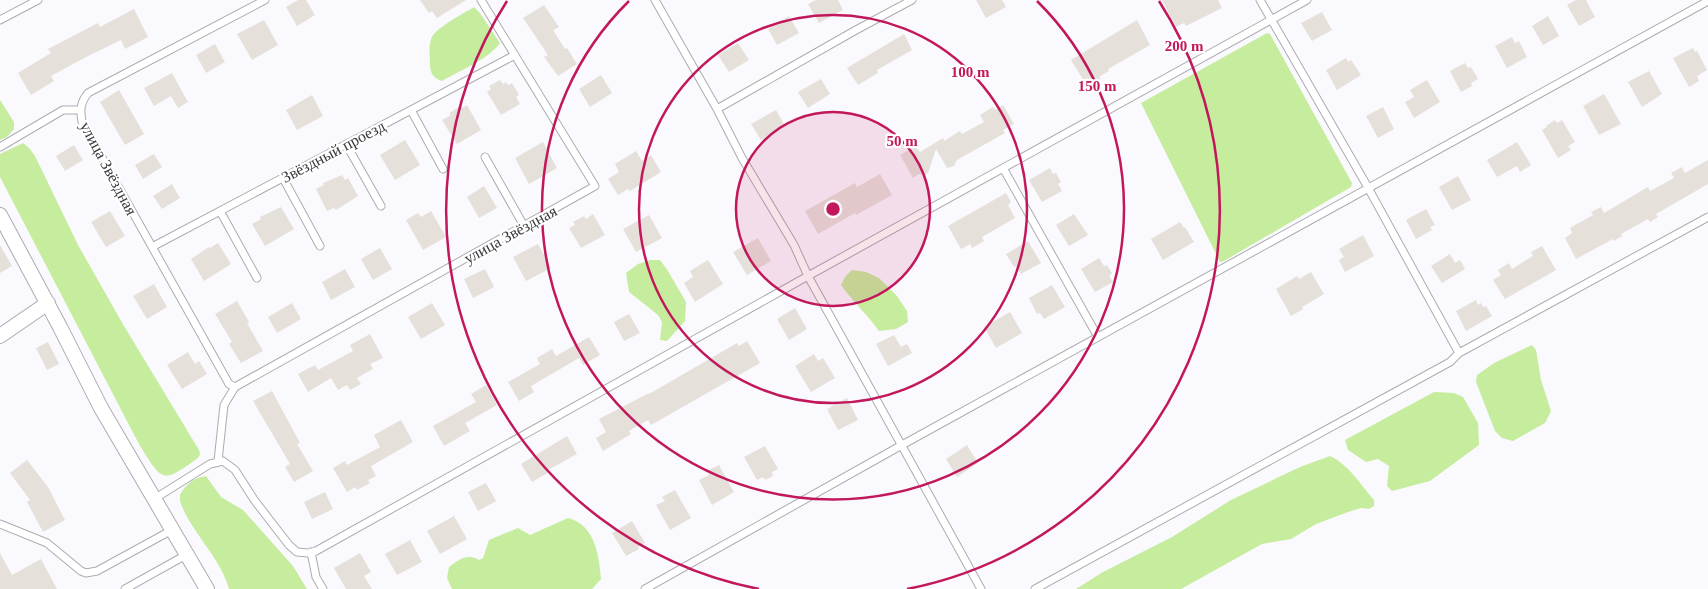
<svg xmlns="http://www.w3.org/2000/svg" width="1708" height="589" font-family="Georgia,serif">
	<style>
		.green { fill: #c6ec9d }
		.building { fill: #e6e0db }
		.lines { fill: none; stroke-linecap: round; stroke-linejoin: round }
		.service-casing { stroke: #acabb1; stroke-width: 9 }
		.minor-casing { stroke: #acabb1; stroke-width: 16 }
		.service { stroke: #fff; stroke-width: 7 }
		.minor { stroke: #fff; stroke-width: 14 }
		.ring { fill: none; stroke: #c2185b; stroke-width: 2.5 }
		.labels { text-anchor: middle; stroke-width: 4.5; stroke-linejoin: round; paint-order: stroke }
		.street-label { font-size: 16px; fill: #3a393c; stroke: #fff }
		.centre { fill: #c2185b; stroke: #fff; stroke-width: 2.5 }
		.ring-label { font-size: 15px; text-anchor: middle; font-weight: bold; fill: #c2185b; stroke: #fff; stroke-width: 4.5; stroke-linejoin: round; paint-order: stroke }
	</style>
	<rect width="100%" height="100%" fill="#faf9fe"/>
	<path class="green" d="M 474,7 L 480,13 L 500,43 C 489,59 459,71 442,81 C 433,78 430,73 430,64 C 430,55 428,45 432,37 C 436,28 464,13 474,7 Z
		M 1267,33 L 1270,34 L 1352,183 L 1351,187 L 1224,261 L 1220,262 L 1141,103 Z
		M 0,100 L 14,122 L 14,129 L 7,137 L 0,140 Z
		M 23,143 L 29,148 L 35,156 L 78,245 L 124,326 L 199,450 L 200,454 L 198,458 C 162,484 163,482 140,446 L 0,177 L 0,154 Z
		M 650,260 L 660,260 L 668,271 L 686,302 L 685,321 L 667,341 L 660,340 L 662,322 L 658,315 L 629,292 L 626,273 L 638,264 Z
		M 852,270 L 866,272 L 879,278 L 897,296 L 907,311 L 908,322 L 896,329 L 879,331 C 868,315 853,302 841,285 L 845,277 Z
		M 1532,345 L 1536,350 L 1541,380 L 1551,411 L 1545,423 L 1513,441 L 1502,438 L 1495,431 L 1476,382 L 1477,375 L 1494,363 Z
		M 1434,392 L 1454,393 L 1463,397 L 1478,423 L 1479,445 L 1430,481 L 1392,491 L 1387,486 L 1389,466 L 1378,459 L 1366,462 L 1348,450 L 1345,440 Z
		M 1330,456 C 1348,464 1361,485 1374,500 L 1374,506 L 1369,509 L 1361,508 L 1348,512 L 1316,524 L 1291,539 L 1262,544 L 1181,589 L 1076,589 L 1103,572 L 1172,537 L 1231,500 L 1300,467 Z
		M 206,476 L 221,497 L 243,510 L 293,566 L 307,589 L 229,589 C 220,556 191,533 180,501 L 180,495 C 186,484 193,478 206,476 Z
		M 568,518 C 595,525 599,555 601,579 L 592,589 L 452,589 L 447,578 L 449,567 C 459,560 467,553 479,560 L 483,558 L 489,540 L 518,528 L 530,535 Z"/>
	<path class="building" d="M 298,0 L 306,0 L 315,15 L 297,26 L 286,7 Z
		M 420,0 L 466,0 L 437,18 L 432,11 L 429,13 Z
		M 816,0 L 838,0 L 843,10 L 819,23 L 808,4 Z
		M 976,0 L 1002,0 L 1006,7 L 986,18 Z
		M 1162,0 L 1218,0 L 1222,8 L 1186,26 L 1184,23 L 1176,27 Z
		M 1576,0 L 1586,0 L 1595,17 L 1579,26 L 1567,5 Z
		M 544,5 L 559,27 L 553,30 L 565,49 L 567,48 L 577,64 L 558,76 L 544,57 L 548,55 L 523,18 Z
		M 134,9 L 148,37 L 125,49 L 121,40 L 88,56 L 51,76 L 54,81 L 31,95 L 18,73 L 51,53 L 48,49 L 98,23 L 100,27 Z
		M 1322,12 L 1332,30 L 1312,41 L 1301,23 Z
		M 789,16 L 799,33 L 777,45 L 768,29 Z
		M 1548,16 L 1559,36 L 1543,45 L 1532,26 Z
		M 264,20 L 278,45 L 252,60 L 237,34 Z
		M 1137,20 L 1150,45 L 1108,69 L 1109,71 L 1099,77 L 1101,79 L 1087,86 L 1071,60 Z
		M 904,34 L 912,50 L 877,70 L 878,73 L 858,85 L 847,68 Z
		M 1512,37 L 1515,43 L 1519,41 L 1527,57 L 1507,68 L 1495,46 Z
		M 738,43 L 749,60 L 729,72 L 718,55 Z
		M 215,44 L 225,62 L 206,73 L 196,55 Z
		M 1693,48 L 1695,52 L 1697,51 L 1707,70 L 1697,76 L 1699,81 L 1689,87 L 1673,58 Z
		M 1346,58 L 1348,62 L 1351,60 L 1361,75 L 1337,90 L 1326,70 Z
		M 1465,63 L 1468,68 L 1471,67 L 1478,79 L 1471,83 L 1472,86 L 1461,92 L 1450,71 Z
		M 1649,71 L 1662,94 L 1642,107 L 1628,82 Z
		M 172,73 L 188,102 L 178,108 L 171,96 L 154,106 L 144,88 Z
		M 601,75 L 612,93 L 590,107 L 579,89 Z
		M 821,79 L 830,94 L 808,108 L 798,92 Z
		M 500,80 L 503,84 L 506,82 L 508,85 L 512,83 L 519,95 L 516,97 L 520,104 L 501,115 L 487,92 L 491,89 L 489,86 Z
		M 1427,80 L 1440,102 L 1414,118 L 1405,102 L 1414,97 L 1410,90 Z
		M 119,90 L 144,134 L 125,145 L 100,102 Z
		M 1604,94 L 1621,124 L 1599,135 L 1583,106 Z
		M 312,95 L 323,116 L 297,130 L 286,110 Z
		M 467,105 L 481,130 L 457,144 L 442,120 L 451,115 L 449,113 L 461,106 L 462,108 Z
		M 1003,105 L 1014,124 L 1003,130 L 1005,133 L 957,160 L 954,166 L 947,168 L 936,149 L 928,173 L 925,175 L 919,174 L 913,178 L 900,155 L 915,146 L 920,152 L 943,138 L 944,141 L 960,131 L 962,134 L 984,122 L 980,115 L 993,107 L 995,110 Z
		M 1383,107 L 1394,129 L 1378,138 L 1366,116 Z
		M 776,110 L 785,126 L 761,140 L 751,124 Z
		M 1555,120 L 1557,123 L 1562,120 L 1575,142 L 1568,146 L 1571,150 L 1558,158 L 1542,130 L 1547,127 L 1546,126 Z
		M 405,140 L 420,165 L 395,180 L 380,155 Z
		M 543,142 L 557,168 L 529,184 L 515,158 Z
		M 1517,142 L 1531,165 L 1520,172 L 1517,166 L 1497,177 L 1487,160 Z
		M 74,145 L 83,160 L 65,171 L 56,156 Z
		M 636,151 L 642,161 L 651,155 L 661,172 L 630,191 L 628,189 L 618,195 L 608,179 L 619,172 L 615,164 Z
		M 154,154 L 162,167 L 143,179 L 135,165 Z
		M 1708,160 L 1708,184 L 1656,214 L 1658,217 L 1650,222 L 1648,219 L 1621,234 L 1622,236 L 1614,241 L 1613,239 L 1576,259 L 1565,238 L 1572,233 L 1570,228 L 1593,215 L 1591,212 L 1601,207 L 1604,213 L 1648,187 L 1650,191 L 1674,178 L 1671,173 L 1682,167 L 1685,173 Z
		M 1050,168 L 1053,174 L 1056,173 L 1061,182 L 1058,184 L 1062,191 L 1042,202 L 1029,180 Z
		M 880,174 L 892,195 L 856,215 L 855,213 L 818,234 L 805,211 L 855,183 L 857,187 Z
		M 342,175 L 345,180 L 348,178 L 358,196 L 336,210 L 334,208 L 327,211 L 316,189 L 324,185 L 323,183 Z
		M 1458,176 L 1471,200 L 1452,210 L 1439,187 Z
		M 172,184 L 180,198 L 162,209 L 153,196 Z
		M 484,186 L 497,208 L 479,218 L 467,197 Z
		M 1006,193 L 1011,202 L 1008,205 L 1015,218 L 982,237 L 984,241 L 972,248 L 970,244 L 961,249 L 948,226 Z
		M 281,207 L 294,229 L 265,246 L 252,224 L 261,219 L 260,217 Z
		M 1426,209 L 1435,225 L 1430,227 L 1432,230 L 1416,239 L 1406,220 Z
		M 110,211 L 125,236 L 106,247 L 91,222 Z
		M 431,211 L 446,237 L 423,250 L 406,220 L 418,213 L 421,217 Z
		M 593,214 L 605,235 L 581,248 L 569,228 L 575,225 L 573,222 L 584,216 L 586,219 Z
		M 1074,214 L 1088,235 L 1069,246 L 1056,225 Z
		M 649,215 L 662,238 L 636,252 L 623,229 Z
		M 1180,222 L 1184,228 L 1185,227 L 1194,242 L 1163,260 L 1151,239 Z
		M 1363,235 L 1374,256 L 1345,272 L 1339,260 L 1344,257 L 1339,249 Z
		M 758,238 L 771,261 L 747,275 L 733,252 Z
		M 1028,241 L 1041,263 L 1021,274 L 1016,266 L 1014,267 L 1006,254 Z
		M 218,243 L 231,264 L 204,281 L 191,259 L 209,247 L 210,248 Z
		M 538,244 L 551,268 L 526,281 L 513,257 Z
		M 0,245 L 12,266 L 0,273 Z
		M 1542,246 L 1556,270 L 1505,299 L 1493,280 L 1501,275 L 1498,270 L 1509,263 L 1512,269 L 1533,256 L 1531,252 Z
		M 380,248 L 392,269 L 373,280 L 361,259 Z
		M 1450,254 L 1455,263 L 1460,260 L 1465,269 L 1442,283 L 1431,266 Z
		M 1099,258 L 1104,266 L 1107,265 L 1112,273 L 1109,276 L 1113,282 L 1095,292 L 1081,269 Z
		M 708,260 L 723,284 L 695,302 L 684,283 L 693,277 L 690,271 Z
		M 345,269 L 355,287 L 331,300 L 322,282 Z
		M 485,269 L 494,287 L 473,298 L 464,279 Z
		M 1311,272 L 1324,294 L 1302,307 L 1303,309 L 1291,316 L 1276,289 L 1297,276 L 1299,279 Z
		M 154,284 L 167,307 L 147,319 L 133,296 Z
		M 1052,285 L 1065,307 L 1044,319 L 1040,313 L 1037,314 L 1029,298 Z
		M 1476,300 L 1478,305 L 1481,303 L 1483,307 L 1486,306 L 1492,316 L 1466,331 L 1456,311 Z
		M 237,301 L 249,322 L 247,323 L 263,351 L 241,363 L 229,344 L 232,342 L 215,314 Z
		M 292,303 L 301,319 L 277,333 L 268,317 Z
		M 432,303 L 445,325 L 421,339 L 408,317 Z
		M 795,308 L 807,329 L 789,340 L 777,319 Z
		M 1010,312 L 1022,333 L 996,348 L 984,327 Z
		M 629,314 L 640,333 L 624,341 L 614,322 Z
		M 370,334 L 383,358 L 370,364 L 373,369 L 357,378 L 361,384 L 350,390 L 347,385 L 338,390 L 331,378 L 308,392 L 298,374 L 315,365 L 318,370 L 353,351 L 350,345 Z
		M 894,335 L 901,347 L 907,344 L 912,353 L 888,366 L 876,344 Z
		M 589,337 L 600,355 L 583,365 L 579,358 L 531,386 L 534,392 L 519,401 L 508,382 L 540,364 L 537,358 L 552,349 L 556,356 Z
		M 747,341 L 760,363 L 651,425 L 648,420 L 629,431 L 631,434 L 603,451 L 596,438 L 606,432 L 599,419 L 649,393 L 649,394 L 737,343 L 739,346 Z
		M 48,342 L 59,364 L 47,370 L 36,348 Z
		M 188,352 L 195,364 L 199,361 L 207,374 L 182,389 L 167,365 Z
		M 814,354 L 818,361 L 823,358 L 835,378 L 811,392 L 795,366 Z
		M 486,385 L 497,405 L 465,423 L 470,431 L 444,446 L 433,426 L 476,402 L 471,394 Z
		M 272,391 L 300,443 L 297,444 L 313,471 L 294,482 L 285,467 L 290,464 L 253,401 Z
		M 847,398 L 858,420 L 838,430 L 827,409 Z
		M 401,420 L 413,442 L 371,466 L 376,476 L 368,480 L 370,483 L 357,490 L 355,487 L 347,492 L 333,468 L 345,461 L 347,465 L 380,447 L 374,435 Z
		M 567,436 L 577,454 L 548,470 L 549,472 L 532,482 L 521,464 Z
		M 967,445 L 978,463 L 957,477 L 946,459 Z
		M 765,446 L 778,469 L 772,472 L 773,476 L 765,480 L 763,477 L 757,480 L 744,457 Z
		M 27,460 L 48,487 L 65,520 L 43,532 L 27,502 L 30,500 L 10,473 Z
		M 719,465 L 734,492 L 712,505 L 699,480 L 709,475 L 707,471 Z
		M 486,483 L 496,501 L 478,511 L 468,492 Z
		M 675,490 L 691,518 L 670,530 L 656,505 L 665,501 L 662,497 Z
		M 325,492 L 333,509 L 312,519 L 304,502 Z
		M 454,516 L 467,539 L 440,554 L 427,531 Z
		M 632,521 L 645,543 L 638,547 L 639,549 L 626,556 L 612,533 Z
		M 410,540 L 422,562 L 397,575 L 385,554 Z
		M 0,553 L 12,575 L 41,559 L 57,589 L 0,589 Z
		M 360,553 L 371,572 L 364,576 L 372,589 L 346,589 L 334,568 Z"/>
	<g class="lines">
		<defs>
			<path id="service" d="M 655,0 L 717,109 L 742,158 L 794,245 L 808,276 L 981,589
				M 1260,0 L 1366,184 L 1459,353
				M 0,20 L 38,0
				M 717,109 L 856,30 L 912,0
				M 411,110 L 443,169
				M 346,144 L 381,206
				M 0,147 L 63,110 L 80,110
				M 485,157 L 524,226
				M 1003,168 L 1098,337
				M 283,178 L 320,246
				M 220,211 L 257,278
				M 152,247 L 515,55
				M 235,387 L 229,384 L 82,122 C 80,110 80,103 88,93 L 265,0
				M 218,461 L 224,405 L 235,387 L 595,186 L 481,0
				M 154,499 L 210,464 L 223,461 L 235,470 L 255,501 L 289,545 L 297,552 L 308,553 L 316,551 L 808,276 L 1307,0
				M 0,524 L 47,543 L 81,571 L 86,573 L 97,571 L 172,530
				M 311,552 L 316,577 L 323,589
				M 125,589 L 186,555
				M 645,589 L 902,445 L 1708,1
				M 1035,589 L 1450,362 L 1459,353 L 1708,217"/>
			<path id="minor" d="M 0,215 L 60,327 L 101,408 L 207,589
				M 0,336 L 48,303"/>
		</defs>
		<use href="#service" class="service-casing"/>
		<use href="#minor" class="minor-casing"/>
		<use href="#service" class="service"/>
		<use href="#minor" class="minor"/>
	</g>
	<circle cx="833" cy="209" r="97" fill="#c2185b" fill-opacity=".12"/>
	<g class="ring">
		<circle cx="833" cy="209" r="97"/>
		<circle cx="833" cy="209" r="194"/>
		<path d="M1037 1A291 291 0 1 1 629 1"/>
		<path d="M759 589A387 387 0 0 1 507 1M1159 1A387 387 0 0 1 907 589"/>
	</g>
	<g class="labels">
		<g class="street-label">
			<text transform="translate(333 151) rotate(-28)" y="6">Звёздный проезд</text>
			<text transform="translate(109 168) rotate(62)" y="6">улица Звёздная</text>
			<text transform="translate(510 234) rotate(-29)" y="6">улица Звёздная</text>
		</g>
	</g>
	<circle cx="833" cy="209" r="8" class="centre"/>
	<g class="ring-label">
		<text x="1184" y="51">200 m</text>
		<text x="970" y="77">100 m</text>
		<text x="1097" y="91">150 m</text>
		<text x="902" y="146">50 m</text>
	</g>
</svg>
